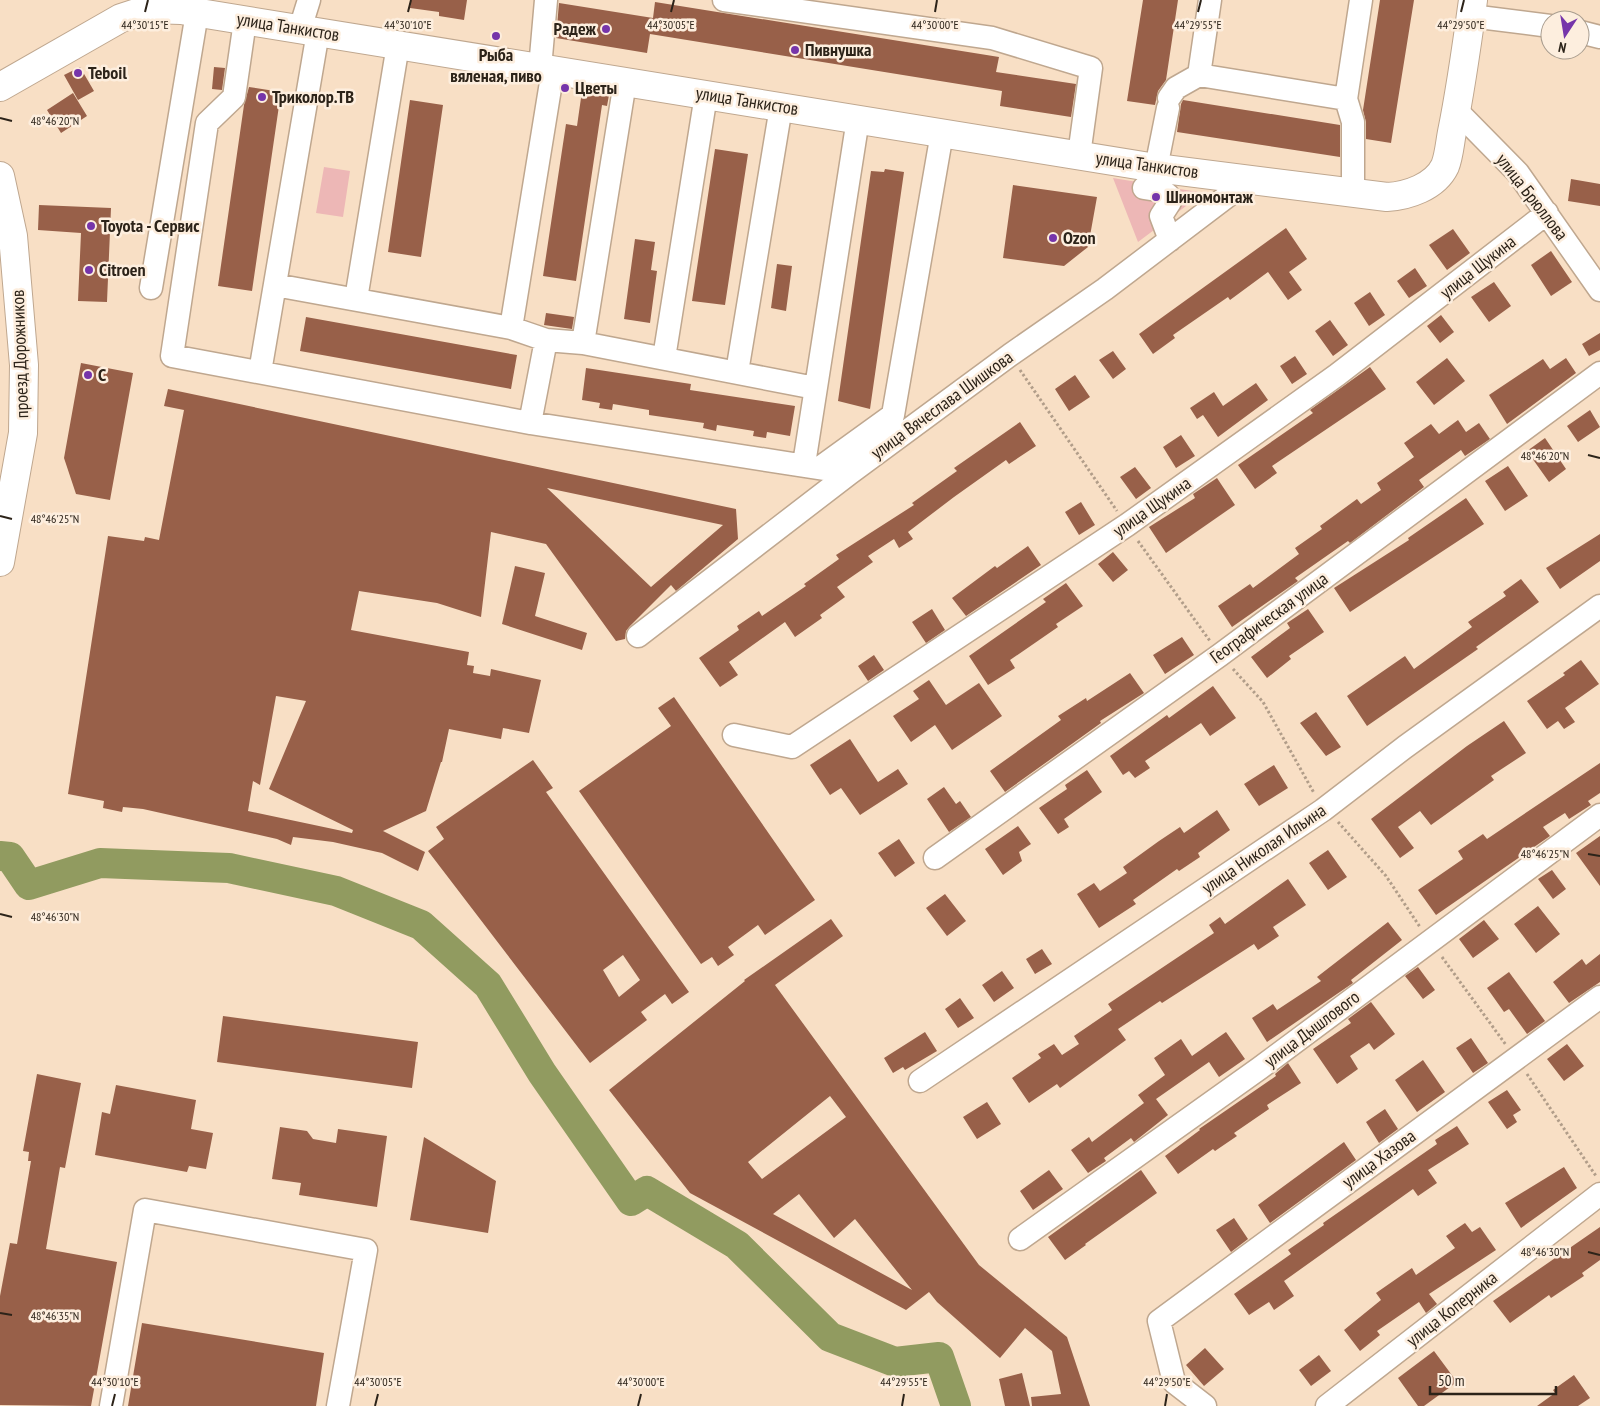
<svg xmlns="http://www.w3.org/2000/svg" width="1600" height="1406" font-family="'PT Sans Narrow',sans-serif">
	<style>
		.green { fill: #edb7b6 }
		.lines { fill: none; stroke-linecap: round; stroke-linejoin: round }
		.river { stroke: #919b60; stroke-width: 30 }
		.building { fill: #986049; fill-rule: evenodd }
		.minor-casing { stroke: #bfa78f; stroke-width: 25 }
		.major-casing { stroke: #bfa78f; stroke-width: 30 }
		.path { stroke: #b19d89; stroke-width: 3; stroke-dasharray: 2.5 2.5; stroke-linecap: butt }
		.minor { stroke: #fff; stroke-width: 22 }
		.major { stroke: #fff; stroke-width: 28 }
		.ticks { fill: none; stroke: #2c2319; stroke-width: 2 }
		.poi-dot { fill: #7635aa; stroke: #fdeede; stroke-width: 2 }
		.labels { text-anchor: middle; stroke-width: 5; stroke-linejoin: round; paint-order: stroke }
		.street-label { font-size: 18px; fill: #2c2319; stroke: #fdeede }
		.poi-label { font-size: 18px; font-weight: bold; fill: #2c2319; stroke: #fdeede; text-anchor: start }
		.ticks-label { font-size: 12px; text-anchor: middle; fill: #2c2319; stroke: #fdeede; stroke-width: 5; stroke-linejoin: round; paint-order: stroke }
	</style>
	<rect width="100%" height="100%" fill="#f8dfc5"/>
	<path class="green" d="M 324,167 L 350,171 L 343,217 L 316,213 Z
		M 1113,178 L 1198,192 L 1194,200 L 1138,242 Z"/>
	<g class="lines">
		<path class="river" d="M 0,856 L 10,857 L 29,885 L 100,863 L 229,868 L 336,891 L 421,925 L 488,985 L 542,1073 L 631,1201 L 647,1191 L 737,1245 L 830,1337 L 895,1362 L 939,1357 L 956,1406"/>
	</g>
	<path class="building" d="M 411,0 L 467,0 L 464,20 L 439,16 L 439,12 L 410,8 Z
		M 1143,0 L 1178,0 L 1166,80 L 1158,91 L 1155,105 L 1127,101 Z
		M 1380,0 L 1414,0 L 1391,143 L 1366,139 L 1366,122 L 1363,110 Z
		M 655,2 L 999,57 L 996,72 L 1076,84 L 1071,117 L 1000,106 L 1002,91 L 650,34 L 647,53 L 556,38 L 559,3 L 653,18 Z
		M 80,67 L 94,91 L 78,100 L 64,75 Z
		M 214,67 L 225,68 L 222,90 L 212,89 Z
		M 249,87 L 281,92 L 252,291 L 218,286 L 244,105 Z
		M 582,91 L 609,95 L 607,106 L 602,105 L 576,281 L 543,276 L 566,124 L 577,126 Z
		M 73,93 L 87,116 L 61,133 L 47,110 Z
		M 410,100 L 443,105 L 421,257 L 388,252 Z
		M 1183,100 L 1340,125 L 1340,157 L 1177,132 L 1181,104 Z
		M 715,149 L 748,154 L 725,305 L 692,301 Z
		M 885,169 L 904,172 L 870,409 L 838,401 L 871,171 L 884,172 Z
		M 1571,179 L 1600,184 L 1600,206 L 1568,201 Z
		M 1013,185 L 1097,197 L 1088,247 L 1064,266 L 1003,258 Z
		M 39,205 L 111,208 L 107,302 L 78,301 L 81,233 L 38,230 Z
		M 1286,228 L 1307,259 L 1289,272 L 1302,290 L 1288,300 L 1268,272 L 1230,300 L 1228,297 L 1173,335 L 1175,338 L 1153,354 L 1139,334 Z
		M 1453,229 L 1470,253 L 1447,270 L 1429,245 Z
		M 635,239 L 655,242 L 651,270 L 657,271 L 650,323 L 624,319 Z
		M 1551,251 L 1572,282 L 1551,296 L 1531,265 Z
		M 777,264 L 792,266 L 786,311 L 771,308 Z
		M 1415,268 L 1427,286 L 1409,298 L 1397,281 Z
		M 1494,282 L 1511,306 L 1489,322 L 1471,297 Z
		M 1370,292 L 1385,315 L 1369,326 L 1354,303 Z
		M 546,313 L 574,317 L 572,329 L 544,325 Z
		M 1441,315 L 1454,332 L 1440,343 L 1427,326 Z
		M 306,317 L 517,355 L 511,389 L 300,351 Z
		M 1330,320 L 1348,345 L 1333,356 L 1315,331 Z
		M 1600,333 L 1600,350 L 1589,356 L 1582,344 Z
		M 1113,351 L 1126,369 L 1113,379 L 1099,360 Z
		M 1295,356 L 1307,374 L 1292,384 L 1280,366 Z
		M 1447,358 L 1465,381 L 1434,405 L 1416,382 Z
		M 1566,358 L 1576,373 L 1507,424 L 1489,395 L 1543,359 L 1550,369 Z
		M 81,363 L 133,373 L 110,500 L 76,494 L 64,458 Z
		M 1370,367 L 1386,389 L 1272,466 L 1277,473 L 1255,489 L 1238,465 L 1313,413 L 1310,410 Z
		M 586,368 L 691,384 L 690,390 L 795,406 L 790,436 L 767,432 L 766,438 L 753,436 L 754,431 L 717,425 L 716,431 L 703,428 L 704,423 L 649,415 L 649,410 L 613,404 L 612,410 L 599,408 L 600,403 L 582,400 Z
		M 1075,375 L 1090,397 L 1069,411 L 1055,389 Z
		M 1256,383 L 1268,400 L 1218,437 L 1203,415 L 1197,419 L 1190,408 L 1214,392 L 1223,406 Z
		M 168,389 L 736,509 L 738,539 L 676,591 L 671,585 L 630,626 L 626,631 L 625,639 L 616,641 L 546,544 L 491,532 L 481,617 L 437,603 L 359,591 L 351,630 L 469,652 L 467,665 L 474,666 L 473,673 L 490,676 L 491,669 L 541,680 L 529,733 L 503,728 L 501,739 L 449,729 L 442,762 L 441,762 L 426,811 L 383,831 L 425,852 L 418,871 L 382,853 L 333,842 L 293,837 L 291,845 L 277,839 L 143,809 L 123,807 L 122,812 L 103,808 L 104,801 L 68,794 L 108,536 L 144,541 L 145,537 L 159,540 L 184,410 L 164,406 ZM 547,488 L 723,525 L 651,587 ZM 276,696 L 306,701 L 269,789 L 353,830 L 352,833 L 248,811 L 253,781 L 260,785 Z
		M 1590,410 L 1600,427 L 1578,442 L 1567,426 Z
		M 1458,420 L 1466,432 L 1479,423 L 1490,439 L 1465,456 L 1461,450 L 1419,480 L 1424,487 L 1350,543 L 1348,541 L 1295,578 L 1298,581 L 1232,627 L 1218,606 L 1250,584 L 1253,588 L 1299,554 L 1295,548 L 1322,529 L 1320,526 L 1357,499 L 1361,504 L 1381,490 L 1377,483 L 1414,457 L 1404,443 L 1431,424 L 1439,434 Z
		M 1020,422 L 1036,446 L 1009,464 L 1006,460 L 954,497 L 908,532 L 913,539 L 899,548 L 894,539 L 868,556 L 873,562 L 837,587 L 845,597 L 820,615 L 822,618 L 795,637 L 785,622 L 729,662 L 738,675 L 720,687 L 699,658 L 739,630 L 737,626 L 759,611 L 762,616 L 806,586 L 804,584 L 839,559 L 836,555 L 914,505 L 912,503 L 957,471 L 954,468 Z
		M 1181,435 L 1195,456 L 1176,468 L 1163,447 Z
		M 1545,438 L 1566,469 L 1549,482 L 1527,451 Z
		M 1508,466 L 1528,496 L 1505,511 L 1485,481 Z
		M 1135,467 L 1151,488 L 1136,499 L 1120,477 Z
		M 1217,478 L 1235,505 L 1166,553 L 1149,527 L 1195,498 L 1193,494 Z
		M 1466,498 L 1484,524 L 1350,612 L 1334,588 L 1409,540 L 1408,538 Z
		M 1081,502 L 1095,525 L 1079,535 L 1065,512 Z
		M 1600,534 L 1600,561 L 1560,589 L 1546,568 Z
		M 1028,546 L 1041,565 L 966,616 L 952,598 L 995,566 L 997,568 Z
		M 1113,552 L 1128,570 L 1113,582 L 1098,564 Z
		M 515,566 L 545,573 L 535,616 L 587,633 L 582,650 L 502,624 Z
		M 1521,579 L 1539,602 L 1476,647 L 1478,649 L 1367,726 L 1347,696 L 1405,656 L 1414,669 L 1472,627 L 1468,622 L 1506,596 L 1503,592 Z
		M 1066,583 L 1083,606 L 1056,624 L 1058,627 L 1010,660 L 1015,668 L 988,685 L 969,656 L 1046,602 L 1043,599 Z
		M 932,609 L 945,630 L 926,643 L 912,622 Z
		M 1308,609 L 1324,632 L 1289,656 L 1291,659 L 1267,678 L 1251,657 L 1290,628 L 1287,623 Z
		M 1182,637 L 1194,655 L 1165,674 L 1153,655 Z
		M 874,655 L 884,670 L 868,681 L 858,666 Z
		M 1581,660 L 1599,684 L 1565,708 L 1575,722 L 1564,729 L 1558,721 L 1547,729 L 1527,701 L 1565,675 L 1563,673 Z
		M 1130,673 L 1144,693 L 1100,721 L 1101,723 L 1005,792 L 990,771 L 1061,720 L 1058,716 L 1086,698 L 1087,701 Z
		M 929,680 L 946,705 L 979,683 L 1002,716 L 952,750 L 935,725 L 911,742 L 893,716 L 919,699 L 913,691 Z
		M 1213,686 L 1236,718 L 1210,736 L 1201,723 L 1145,761 L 1150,768 L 1135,778 L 1129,771 L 1123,775 L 1110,756 L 1167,715 L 1169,718 Z
		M 674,697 L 815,900 L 765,935 L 758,925 L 728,947 L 734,955 L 718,966 L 712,957 L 701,964 L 579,791 L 671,726 L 658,708 Z
		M 1316,712 L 1341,747 L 1326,756 L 1300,723 Z
		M 1504,721 L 1526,753 L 1491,776 L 1494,780 L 1431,825 L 1420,811 L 1398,827 L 1414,848 L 1400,858 L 1371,819 L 1467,746 Z
		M 850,739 L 878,782 L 898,769 L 908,784 L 860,815 L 841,788 L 830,795 L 810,765 Z
		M 533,760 L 553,788 L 546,792 L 689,992 L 672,1004 L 665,994 L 641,1012 L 647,1020 L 590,1063 L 428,851 L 444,839 L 436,827 ZM 623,955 L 640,980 L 619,997 L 603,970 Z
		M 1600,763 L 1600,793 L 1588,801 L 1591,805 L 1569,819 L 1565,813 L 1543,827 L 1550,836 L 1436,915 L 1418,890 L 1463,859 L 1458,851 L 1483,834 L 1487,839 Z
		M 1274,765 L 1288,788 L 1259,806 L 1244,784 Z
		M 1087,770 L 1102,792 L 1064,819 L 1069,827 L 1058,834 L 1039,808 L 1067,789 L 1065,785 Z
		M 944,787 L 956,804 L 960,801 L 971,817 L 949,832 L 927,799 Z
		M 1217,810 L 1230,830 L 1198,853 L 1200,857 L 1179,871 L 1177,869 L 1133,900 L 1136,904 L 1099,928 L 1077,894 L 1094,883 L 1100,891 L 1127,873 L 1123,867 L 1159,841 L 1180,827 L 1184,833 Z
		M 1018,826 L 1031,844 L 1019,852 L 1022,861 L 1003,875 L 985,849 Z
		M 1600,836 L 1600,886 L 1576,853 Z
		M 899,839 L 915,863 L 895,877 L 878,853 Z
		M 1328,850 L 1347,877 L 1328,890 L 1309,863 Z
		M 1552,870 L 1566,889 L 1553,899 L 1538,879 Z
		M 1288,879 L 1306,905 L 1273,927 L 1279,936 L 1258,950 L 1254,944 L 1162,1003 L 1160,1001 L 1118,1029 L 1126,1040 L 1060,1088 L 1057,1084 L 1029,1103 L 1012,1078 L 1041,1058 L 1038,1054 L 1054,1044 L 1062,1055 L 1079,1044 L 1074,1036 L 1112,1010 L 1108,1004 L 1214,933 L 1209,925 L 1220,917 L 1225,924 Z
		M 945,894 L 966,921 L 947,936 L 926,908 Z
		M 1538,906 L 1560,934 L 1536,953 L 1514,924 Z
		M 831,919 L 843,936 L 775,985 L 979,1265 L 1067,1337 L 1090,1406 L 1032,1406 L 1031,1397 L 1061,1394 L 1052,1351 L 1025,1328 L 1000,1358 L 937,1302 L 929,1292 L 906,1310 L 690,1193 L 609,1090 L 745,981 L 744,980 ZM 830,1096 L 846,1117 L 762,1179 L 748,1162 ZM 799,1194 L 834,1238 L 855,1219 L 912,1290 L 773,1214 Z
		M 1484,920 L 1499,939 L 1473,958 L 1459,939 Z
		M 1388,922 L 1402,940 L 1351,980 L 1353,983 L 1267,1042 L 1252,1018 L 1273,1004 L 1277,1010 L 1321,981 L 1317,977 Z
		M 1042,949 L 1052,964 L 1035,974 L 1026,959 Z
		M 1600,954 L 1600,982 L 1569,1003 L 1553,982 L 1582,959 L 1586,965 Z
		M 1418,967 L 1435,990 L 1423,999 L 1405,976 Z
		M 1002,971 L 1014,988 L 994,1002 L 982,985 Z
		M 1509,972 L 1545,1021 L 1527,1034 L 1509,1009 L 1504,1012 L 1487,988 Z
		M 960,998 L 974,1018 L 958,1028 L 945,1009 Z
		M 1371,1002 L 1395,1034 L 1374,1050 L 1369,1043 L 1350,1056 L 1358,1069 L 1337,1084 L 1313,1049 L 1351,1023 L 1348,1019 Z
		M 223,1016 L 418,1042 L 412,1088 L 217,1062 Z
		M 925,1032 L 937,1051 L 905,1070 L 903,1067 L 893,1073 L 884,1058 Z
		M 1226,1032 L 1245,1059 L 1219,1077 L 1209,1062 L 1156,1099 L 1168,1115 L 1134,1142 L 1131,1138 L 1104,1158 L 1106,1161 L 1088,1173 L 1071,1150 L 1089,1137 L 1092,1142 L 1144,1103 L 1138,1095 L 1165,1075 L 1154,1058 L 1181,1039 L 1192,1056 Z
		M 1471,1038 L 1488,1063 L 1473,1073 L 1456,1048 Z
		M 1567,1044 L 1584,1066 L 1564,1081 L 1547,1059 Z
		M 1423,1060 L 1445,1092 L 1417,1112 L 1395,1080 Z
		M 1288,1063 L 1301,1083 L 1267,1105 L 1269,1109 L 1234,1133 L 1237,1136 L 1215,1151 L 1213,1149 L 1178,1174 L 1165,1156 L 1200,1130 L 1199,1129 L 1276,1076 L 1275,1074 Z
		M 37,1074 L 81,1083 L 65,1168 L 60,1167 L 46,1249 L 117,1262 L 91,1406 L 0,1405 L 0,1296 L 10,1243 L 17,1244 L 31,1161 L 28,1161 L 29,1152 L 23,1151 Z
		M 116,1085 L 196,1100 L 191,1129 L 213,1133 L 206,1169 L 189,1166 L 187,1172 L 95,1155 L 102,1112 L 110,1114 Z
		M 1507,1090 L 1521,1110 L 1513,1115 L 1517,1122 L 1507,1129 L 1488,1102 Z
		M 987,1102 L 1001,1124 L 977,1139 L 963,1117 Z
		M 1385,1109 L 1398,1129 L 1379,1143 L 1366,1122 Z
		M 1457,1126 L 1469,1144 L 1428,1170 L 1437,1183 L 1418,1196 L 1413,1189 L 1284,1281 L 1294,1296 L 1274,1310 L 1269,1302 L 1249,1315 L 1234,1294 L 1291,1254 L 1288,1250 L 1324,1225 L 1323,1223 L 1437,1144 L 1435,1140 Z
		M 280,1127 L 307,1131 L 313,1139 L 336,1143 L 338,1129 L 387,1136 L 377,1207 L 299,1195 L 301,1183 L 272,1179 Z
		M 424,1137 L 496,1181 L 488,1233 L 410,1220 Z
		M 1344,1142 L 1356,1160 L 1270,1223 L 1258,1205 Z
		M 1564,1167 L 1577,1188 L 1521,1228 L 1505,1203 Z
		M 1049,1170 L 1063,1189 L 1033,1210 L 1020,1191 Z
		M 1141,1170 L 1157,1193 L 1085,1244 L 1086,1245 L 1065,1260 L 1048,1237 Z
		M 1234,1218 L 1248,1239 L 1231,1252 L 1216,1230 Z
		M 1465,1223 L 1472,1232 L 1480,1227 L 1496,1250 L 1429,1294 L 1437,1304 L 1426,1313 L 1419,1302 L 1377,1331 L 1380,1335 L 1360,1351 L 1344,1330 L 1381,1300 L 1376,1293 L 1412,1268 L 1416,1275 L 1455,1248 L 1446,1236 Z
		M 1600,1227 L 1600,1260 L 1582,1273 L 1584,1276 L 1551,1298 L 1549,1295 L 1510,1323 L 1493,1301 Z
		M 142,1323 L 324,1353 L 316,1406 L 128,1406 Z
		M 1205,1348 L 1224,1369 L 1204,1386 L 1186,1365 Z
		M 1434,1351 L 1457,1382 L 1424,1406 L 1418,1406 L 1398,1378 Z
		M 1319,1355 L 1331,1371 L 1311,1386 L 1299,1370 Z
		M 1022,1373 L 1030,1406 L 1005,1406 L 999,1379 Z
		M 1574,1375 L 1590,1398 L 1578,1406 L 1537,1406 L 1555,1393 L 1553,1390 Z"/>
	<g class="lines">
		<defs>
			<path id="minor" d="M 724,0 L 992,38 L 1091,68 L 1079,155
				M 1471,16 L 1550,26
				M 245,21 L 234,97 L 207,123 L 172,356 L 530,423 L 850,473
				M 300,29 L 309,0
				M 1580,32 L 1600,37
				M 540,68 L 546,0
				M 1199,75 L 1210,0
				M 1169,98 L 1176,88 L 1199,75 L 1346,99
				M 1456,110 L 1518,173 L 1600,290
				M 1156,168 L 1168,108
				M 1144,188 L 1163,191 L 1169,196 L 1170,202 L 1161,216 L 1170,240
				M 1353,192 L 1353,122 L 1346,99 L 1361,0
				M 275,285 L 511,328 L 546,340 L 583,343 L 815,388
				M 151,288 L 197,13
				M 356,299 L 398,45
				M 511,328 L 553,70
				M 583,343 L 625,82
				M 664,358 L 706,95
				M 260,372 L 318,32
				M 737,372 L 781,107
				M 530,423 L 546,340
				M 804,464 L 858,119
				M 821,467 L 893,415 L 942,133
				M 638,636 L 850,473 L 1010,355 L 1105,289 L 1250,179
				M 734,735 L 792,747 L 1127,525 L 1337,375 L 1547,213
				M 935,858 L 1220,655 L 1600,373
				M 920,1081 L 1323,810 L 1405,747 L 1600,606
				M 1020,1239 L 1260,1068 L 1600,815
				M 111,1406 L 145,1210 L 366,1250 L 338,1406
				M 1205,1406 L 1174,1382 L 1159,1321 L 1600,997
				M 1327,1406 L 1600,1194"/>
			<path id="major" d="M 0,87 L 121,18 L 149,9 L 181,10 L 1156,168 L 1387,197 C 1407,196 1435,187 1445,166 C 1449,156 1450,142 1452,132 C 1461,88 1467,44 1473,0
				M 0,176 L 13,236 L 24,365 L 23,433 L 0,562"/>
		</defs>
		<use href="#minor" class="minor-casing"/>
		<use href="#major" class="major-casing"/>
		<path class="path" d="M 1020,370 L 1117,511
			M 1138,541 L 1210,641
			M 1233,669 L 1263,702 L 1314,793
			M 1338,822 L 1386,876 L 1420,927
			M 1442,957 L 1506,1045
			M 1527,1074 L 1596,1176"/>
		<use href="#minor" class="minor"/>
		<use href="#major" class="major"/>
	</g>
	<path class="ticks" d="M 145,12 L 148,0M 408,12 L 411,0M 671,12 L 674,0M 935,12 L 937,0M 1198,12 L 1201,0M 1461,12 L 1464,0M 0,118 L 12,121M 1588,455 L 1600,458M 0,516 L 12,519M 1588,854 L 1600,856M 0,914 L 12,917M 1588,1252 L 1600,1255M 0,1313 L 12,1315M 112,1406 L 115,1394M 375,1406 L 378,1394M 638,1406 L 641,1394M 902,1406 L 904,1394M 1165,1406 L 1167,1394"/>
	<g class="poi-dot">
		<circle cx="606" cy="29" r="5"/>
		<circle cx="496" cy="36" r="5"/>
		<circle cx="795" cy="50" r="5"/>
		<circle cx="78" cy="73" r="5"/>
		<circle cx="565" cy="88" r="5"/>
		<circle cx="262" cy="97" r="5"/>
		<circle cx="1156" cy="197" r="5"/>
		<circle cx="91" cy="226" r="5"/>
		<circle cx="1053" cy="238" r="5"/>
		<circle cx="89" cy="270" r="5"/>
		<circle cx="88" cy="375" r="5"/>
	</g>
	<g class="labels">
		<g class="street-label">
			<text transform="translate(288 27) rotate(9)" y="6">улица Танкистов</text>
			<text transform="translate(747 101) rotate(9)" y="6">улица Танкистов</text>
			<text transform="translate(1147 165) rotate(8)" y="6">улица Танкистов</text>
			<text transform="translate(1532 197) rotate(52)" y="6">улица Брюллова</text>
			<text transform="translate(1478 267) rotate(-38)" y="6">улица Щукина</text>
			<text transform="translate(20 354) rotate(-92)" y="6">проезд Дорожников</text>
			<text transform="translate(942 405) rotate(-36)" y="6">улица Вячеслава Шишкова</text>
			<text transform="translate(1152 507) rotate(-35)" y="6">улица Щукина</text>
			<text transform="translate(1269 618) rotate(-36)" y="6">Географическая улица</text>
			<text transform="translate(1264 849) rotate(-34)" y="6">улица Николая Ильина</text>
			<text transform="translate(1312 1029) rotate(-37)" y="6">улица Дышлового</text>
			<text transform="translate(1379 1159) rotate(-36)" y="6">улица Хазова</text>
			<text transform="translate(1452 1309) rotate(-38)" y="6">улица Коперника</text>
		</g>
		<g class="poi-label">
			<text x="596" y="35" text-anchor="end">Радеж</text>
			<text x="805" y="56">Пивнушка</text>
			<text x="496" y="61" text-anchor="middle">Рыба<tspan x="496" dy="21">вяленая, пиво</tspan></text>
			<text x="88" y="79">Teboil</text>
			<text x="575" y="94">Цветы</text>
			<text x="272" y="103">Триколор.ТВ</text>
			<text x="1166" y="203">Шиномонтаж</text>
			<text x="101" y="232">Toyota - Сервис</text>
			<text x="1063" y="244">Ozon</text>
			<text x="99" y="276">Citroen</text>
			<text x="98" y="381">С</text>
		</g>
	</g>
	<g class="ticks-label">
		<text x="145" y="29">44°30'15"E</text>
		<text x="408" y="29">44°30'10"E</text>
		<text x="671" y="29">44°30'05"E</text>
		<text x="935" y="29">44°30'00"E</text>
		<text x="1198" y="29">44°29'55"E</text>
		<text x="1461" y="29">44°29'50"E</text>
		<text x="55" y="125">48°46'20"N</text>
		<text x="1545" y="460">48°46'20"N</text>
		<text x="55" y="523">48°46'25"N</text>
		<text x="1545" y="858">48°46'25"N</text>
		<text x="55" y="921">48°46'30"N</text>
		<text x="1545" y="1256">48°46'30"N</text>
		<text x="55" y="1320">48°46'35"N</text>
		<text x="115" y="1386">44°30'10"E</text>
		<text x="378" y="1386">44°30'05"E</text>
		<text x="641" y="1386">44°30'00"E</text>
		<text x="904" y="1386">44°29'55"E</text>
		<text x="1167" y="1386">44°29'50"E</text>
	</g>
	<g transform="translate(1565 35) rotate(192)"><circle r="24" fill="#fdeede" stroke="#a99d8f"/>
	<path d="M0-4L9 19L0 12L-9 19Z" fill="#7635aa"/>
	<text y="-8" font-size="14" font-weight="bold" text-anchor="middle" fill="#2c2319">N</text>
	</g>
	<path d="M1430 1386v8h126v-8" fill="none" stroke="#2c2319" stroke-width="2.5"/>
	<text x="1438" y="1386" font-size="15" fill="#2c2319" stroke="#fdeede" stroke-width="4" paint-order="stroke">50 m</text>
</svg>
